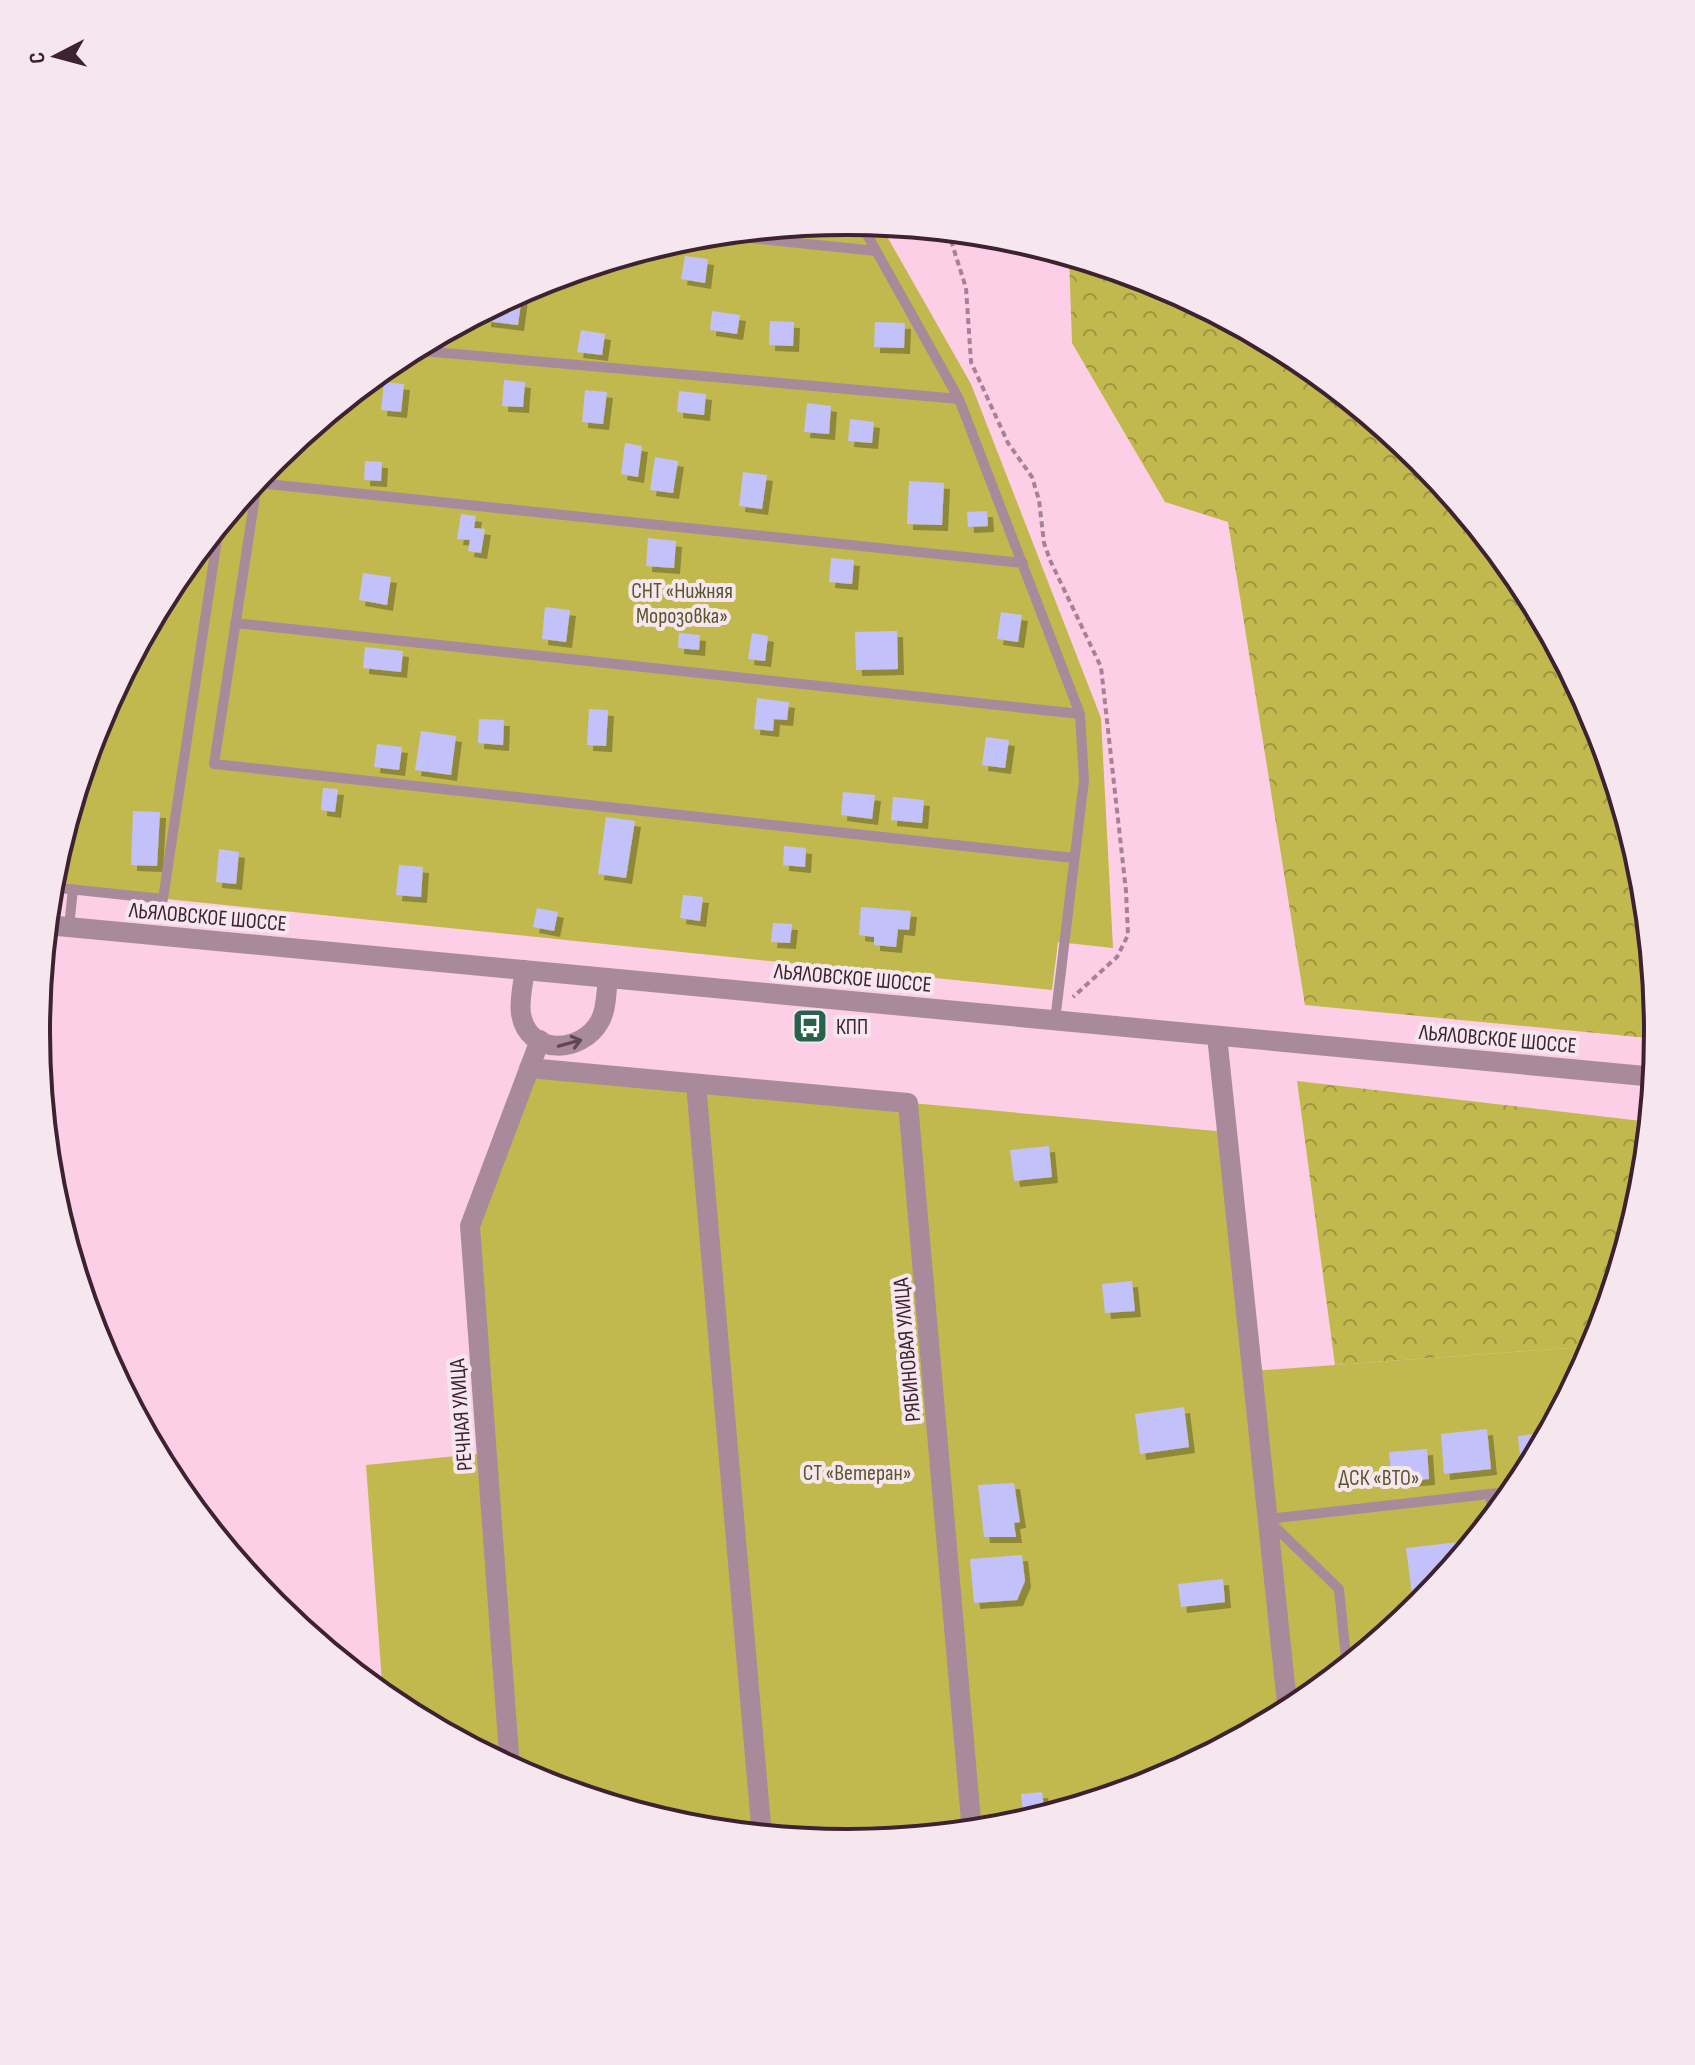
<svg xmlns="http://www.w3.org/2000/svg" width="1695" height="2065" font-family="'Sofia Sans Condensed',sans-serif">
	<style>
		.forest { fill: url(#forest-crowns) }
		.garden { fill: #c1b94d }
		.building { fill: #c2c1fa; filter: url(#shadow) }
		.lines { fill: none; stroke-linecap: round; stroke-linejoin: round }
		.path { stroke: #a78296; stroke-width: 4; stroke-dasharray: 6 4; stroke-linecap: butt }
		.lane { stroke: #a98a9a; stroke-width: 10 }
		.street { stroke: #a98a9a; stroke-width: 20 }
		.oneway { stroke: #634656 }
		.labels { text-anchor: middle; stroke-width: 8; stroke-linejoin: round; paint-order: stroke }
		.park-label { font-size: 22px; fill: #5a562a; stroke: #f6e7ee }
		.street-label { font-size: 22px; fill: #3e2232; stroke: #f6e7ee }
		.poi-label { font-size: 22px; fill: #3e2232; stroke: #f6e7ee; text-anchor: start }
		.rim { fill: none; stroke: #3e2232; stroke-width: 4 }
	</style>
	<defs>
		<pattern id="forest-crowns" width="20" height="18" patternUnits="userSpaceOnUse" patternTransform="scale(2)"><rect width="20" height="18" fill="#c1b94d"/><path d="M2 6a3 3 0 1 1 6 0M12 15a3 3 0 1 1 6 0" fill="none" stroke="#9e9641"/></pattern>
		<filter id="shadow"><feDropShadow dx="6" dy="6" stdDeviation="0" flood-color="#0004"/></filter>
	</defs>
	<rect width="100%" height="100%" fill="#fccfe7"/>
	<path class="forest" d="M 1069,256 L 1158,283 L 1299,358 L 1422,459 L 1522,582 L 1597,722 L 1643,875 L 1658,1039 L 1305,1005 L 1228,522 L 1165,502 L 1072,343 Z
		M 1297,1081 L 1650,1122 L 1643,1191 L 1596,1346 L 1335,1365 Z"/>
	<path class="garden" d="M 848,221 L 880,224 L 971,384 L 1101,718 L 1113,948 L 1058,942 L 1052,990 L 50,887 L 52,874 L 98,722 L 173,581 L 274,458 L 397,358 L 537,283 L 690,237 Z
		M 529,1068 L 1227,1132 L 1252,1371 L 1596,1346 L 1522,1484 L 1421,1607 L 1298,1707 L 1158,1782 L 1005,1828 L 847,1844 L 689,1828 L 537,1782 L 396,1707 L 383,1696 L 366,1465 L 486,1453 L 470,1226 Z"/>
	<path class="building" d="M 685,256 L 708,259 L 705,283 L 681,279 Z
		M 515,295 L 522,295 L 518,325 L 485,321 L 486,310 Z
		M 712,311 L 740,315 L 737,334 L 710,330 Z
		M 770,321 L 794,322 L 793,346 L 769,345 Z
		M 875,322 L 905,323 L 904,348 L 874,347 Z
		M 581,330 L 605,334 L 602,355 L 577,352 Z
		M 504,380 L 525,382 L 523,407 L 502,406 Z
		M 384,382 L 404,384 L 401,412 L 381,410 Z
		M 585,390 L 607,392 L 603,424 L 582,422 Z
		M 679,391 L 706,394 L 704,415 L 677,412 Z
		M 807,403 L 831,406 L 829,434 L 804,432 Z
		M 850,419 L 874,422 L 872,443 L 848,441 Z
		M 625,443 L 642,446 L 638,477 L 621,474 Z
		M 655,457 L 678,461 L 673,493 L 650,490 Z
		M 365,461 L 382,462 L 381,481 L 364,480 Z
		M 743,472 L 767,475 L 762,509 L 739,506 Z
		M 909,481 L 944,483 L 942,525 L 907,524 Z
		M 987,511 L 988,526 L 968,527 L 967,512 Z
		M 461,514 L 476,516 L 474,528 L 485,529 L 481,553 L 468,551 L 470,540 L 457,539 Z
		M 648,538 L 676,541 L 674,568 L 646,566 Z
		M 831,558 L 854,560 L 852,584 L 829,582 Z
		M 363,573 L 391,577 L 387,605 L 359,600 Z
		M 545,607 L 570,610 L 566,642 L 542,639 Z
		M 1001,612 L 1022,615 L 1018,642 L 997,639 Z
		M 897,631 L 898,669 L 856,670 L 855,632 Z
		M 679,633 L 700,635 L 699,650 L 678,648 Z
		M 752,633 L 768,636 L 765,661 L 748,659 Z
		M 365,647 L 403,651 L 401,672 L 363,668 Z
		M 757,698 L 789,702 L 787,720 L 774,719 L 773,731 L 754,729 Z
		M 589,709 L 608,710 L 606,746 L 587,745 Z
		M 479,719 L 504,720 L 503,745 L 478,743 Z
		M 421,731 L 456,736 L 451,775 L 415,770 Z
		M 986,737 L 1009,740 L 1005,768 L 982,765 Z
		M 377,744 L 402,747 L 399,770 L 374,767 Z
		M 323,788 L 338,789 L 335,812 L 321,810 Z
		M 843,792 L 875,795 L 872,819 L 841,815 Z
		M 893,797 L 924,800 L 922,823 L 891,820 Z
		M 133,811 L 160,812 L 157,866 L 131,865 Z
		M 606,817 L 635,821 L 626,878 L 598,874 Z
		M 784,846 L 806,848 L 805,867 L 783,865 Z
		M 219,849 L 239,852 L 236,884 L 216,882 Z
		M 399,865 L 423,867 L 421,897 L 396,895 Z
		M 683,895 L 703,897 L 700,921 L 680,918 Z
		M 861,907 L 911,911 L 909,930 L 898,929 L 896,947 L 874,945 L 874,937 L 859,935 Z
		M 537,908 L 558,912 L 554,931 L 533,927 Z
		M 773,923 L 792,924 L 790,943 L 771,942 Z
		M 1049,1146 L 1052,1177 L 1014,1181 L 1010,1150 Z
		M 1132,1281 L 1135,1311 L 1105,1313 L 1102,1284 Z
		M 1184,1407 L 1189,1447 L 1140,1454 L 1135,1414 Z
		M 1487,1429 L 1491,1469 L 1444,1474 L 1441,1434 Z
		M 1549,1432 L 1531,1466 L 1521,1467 L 1518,1436 Z
		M 1427,1449 L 1429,1479 L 1392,1482 L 1389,1452 Z
		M 1014,1483 L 1020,1522 L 1014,1523 L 1016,1537 L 984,1537 L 978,1485 Z
		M 1468,1541 L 1469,1549 L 1433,1592 L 1412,1594 L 1406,1548 Z
		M 1022,1555 L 1025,1581 L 1017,1600 L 974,1603 L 970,1559 Z
		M 1223,1579 L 1225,1602 L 1181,1607 L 1178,1584 Z
		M 1042,1792 L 1045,1817 L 1024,1823 L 1021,1794 Z
		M 733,1823 L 734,1833 L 707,1830 L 706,1825 Z"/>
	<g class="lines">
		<path class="path" d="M 948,231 L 966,288 L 971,362 L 1008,443 L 1032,477 L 1039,500 L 1044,543 L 1050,560 L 1101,667 L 1126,891 L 1128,935 L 1117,957 L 1073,997"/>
		<path class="lane" d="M 860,222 L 959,399 L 1080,714 L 1084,780 L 1055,1021
			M 711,234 L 876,251
			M 411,350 L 959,399
			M 258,477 L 214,764 L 1074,858
			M 258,483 L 1023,563
			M 235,623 L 1080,714
			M 50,887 L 163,899 L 219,526
			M 69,927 L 73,889
			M 1490,1494 L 1493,1519
			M 1268,1519 L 1516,1491
			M 1269,1521 L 1339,1589 L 1347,1667"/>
		<path class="street" d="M 47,925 L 1655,1077
			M 525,970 C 523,984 519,1000 521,1014 C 528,1056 582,1054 600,1021 C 607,1008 606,992 608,978
			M 1217,1036 L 1288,1713
			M 529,1068 L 908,1103 L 972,1832
			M 696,1084 L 762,1836
			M 510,1768 L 470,1226 L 540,1040"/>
	</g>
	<defs><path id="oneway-shaft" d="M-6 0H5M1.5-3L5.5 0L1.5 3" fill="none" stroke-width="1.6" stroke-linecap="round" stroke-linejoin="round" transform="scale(2)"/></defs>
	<use class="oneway" href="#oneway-shaft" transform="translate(570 1043) rotate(-15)"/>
	<defs>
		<symbol id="bus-square" viewBox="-11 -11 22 22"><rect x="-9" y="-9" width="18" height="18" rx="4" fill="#28624b" stroke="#f6e7ee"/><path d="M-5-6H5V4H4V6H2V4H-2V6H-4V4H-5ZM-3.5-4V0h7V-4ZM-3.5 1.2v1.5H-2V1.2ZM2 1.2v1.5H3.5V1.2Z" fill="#fff"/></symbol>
	</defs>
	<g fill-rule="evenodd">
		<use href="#bus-square" x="790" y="1006" width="40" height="40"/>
	</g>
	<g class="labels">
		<g class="park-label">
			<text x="682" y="598">СНТ «Нижняя<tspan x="682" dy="25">Морозовка»</tspan></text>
			<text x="857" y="1480">СТ «Ветеран»</text>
			<text x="1379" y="1485">ДСК «ВТО»</text>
		</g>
		<g class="street-label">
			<text transform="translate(208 916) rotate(5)" y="8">ЛЬЯЛОВСКОЕ ШОССЕ</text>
			<text transform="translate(853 977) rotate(5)" y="8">ЛЬЯЛОВСКОЕ ШОССЕ</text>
			<text transform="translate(1498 1038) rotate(5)" y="8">ЛЬЯЛОВСКОЕ ШОССЕ</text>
			<text transform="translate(906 1350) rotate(-95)" y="8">РЯБИНОВАЯ УЛИЦА</text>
			<text transform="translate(460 1415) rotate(-94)" y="8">РЕЧНАЯ УЛИЦА</text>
		</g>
		<g class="poi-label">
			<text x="836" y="1034">КПП</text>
		</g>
	</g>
	<path d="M0 0H1695V2065H0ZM50 1032a797 797 0 1 1 1594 0a797 797 0 1 1-1594 0Z" fill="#f6e7ee" fill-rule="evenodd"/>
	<path class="rim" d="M50 1032a797 797 0 1 1 1594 0a797 797 0 1 1-1594 0Z"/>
	<g transform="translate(56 56) rotate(264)" stroke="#f6e7ee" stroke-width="6" paint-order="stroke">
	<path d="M0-6L14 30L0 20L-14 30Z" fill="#3e2232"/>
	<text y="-12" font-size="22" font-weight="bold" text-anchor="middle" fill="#3e2232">С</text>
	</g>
</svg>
